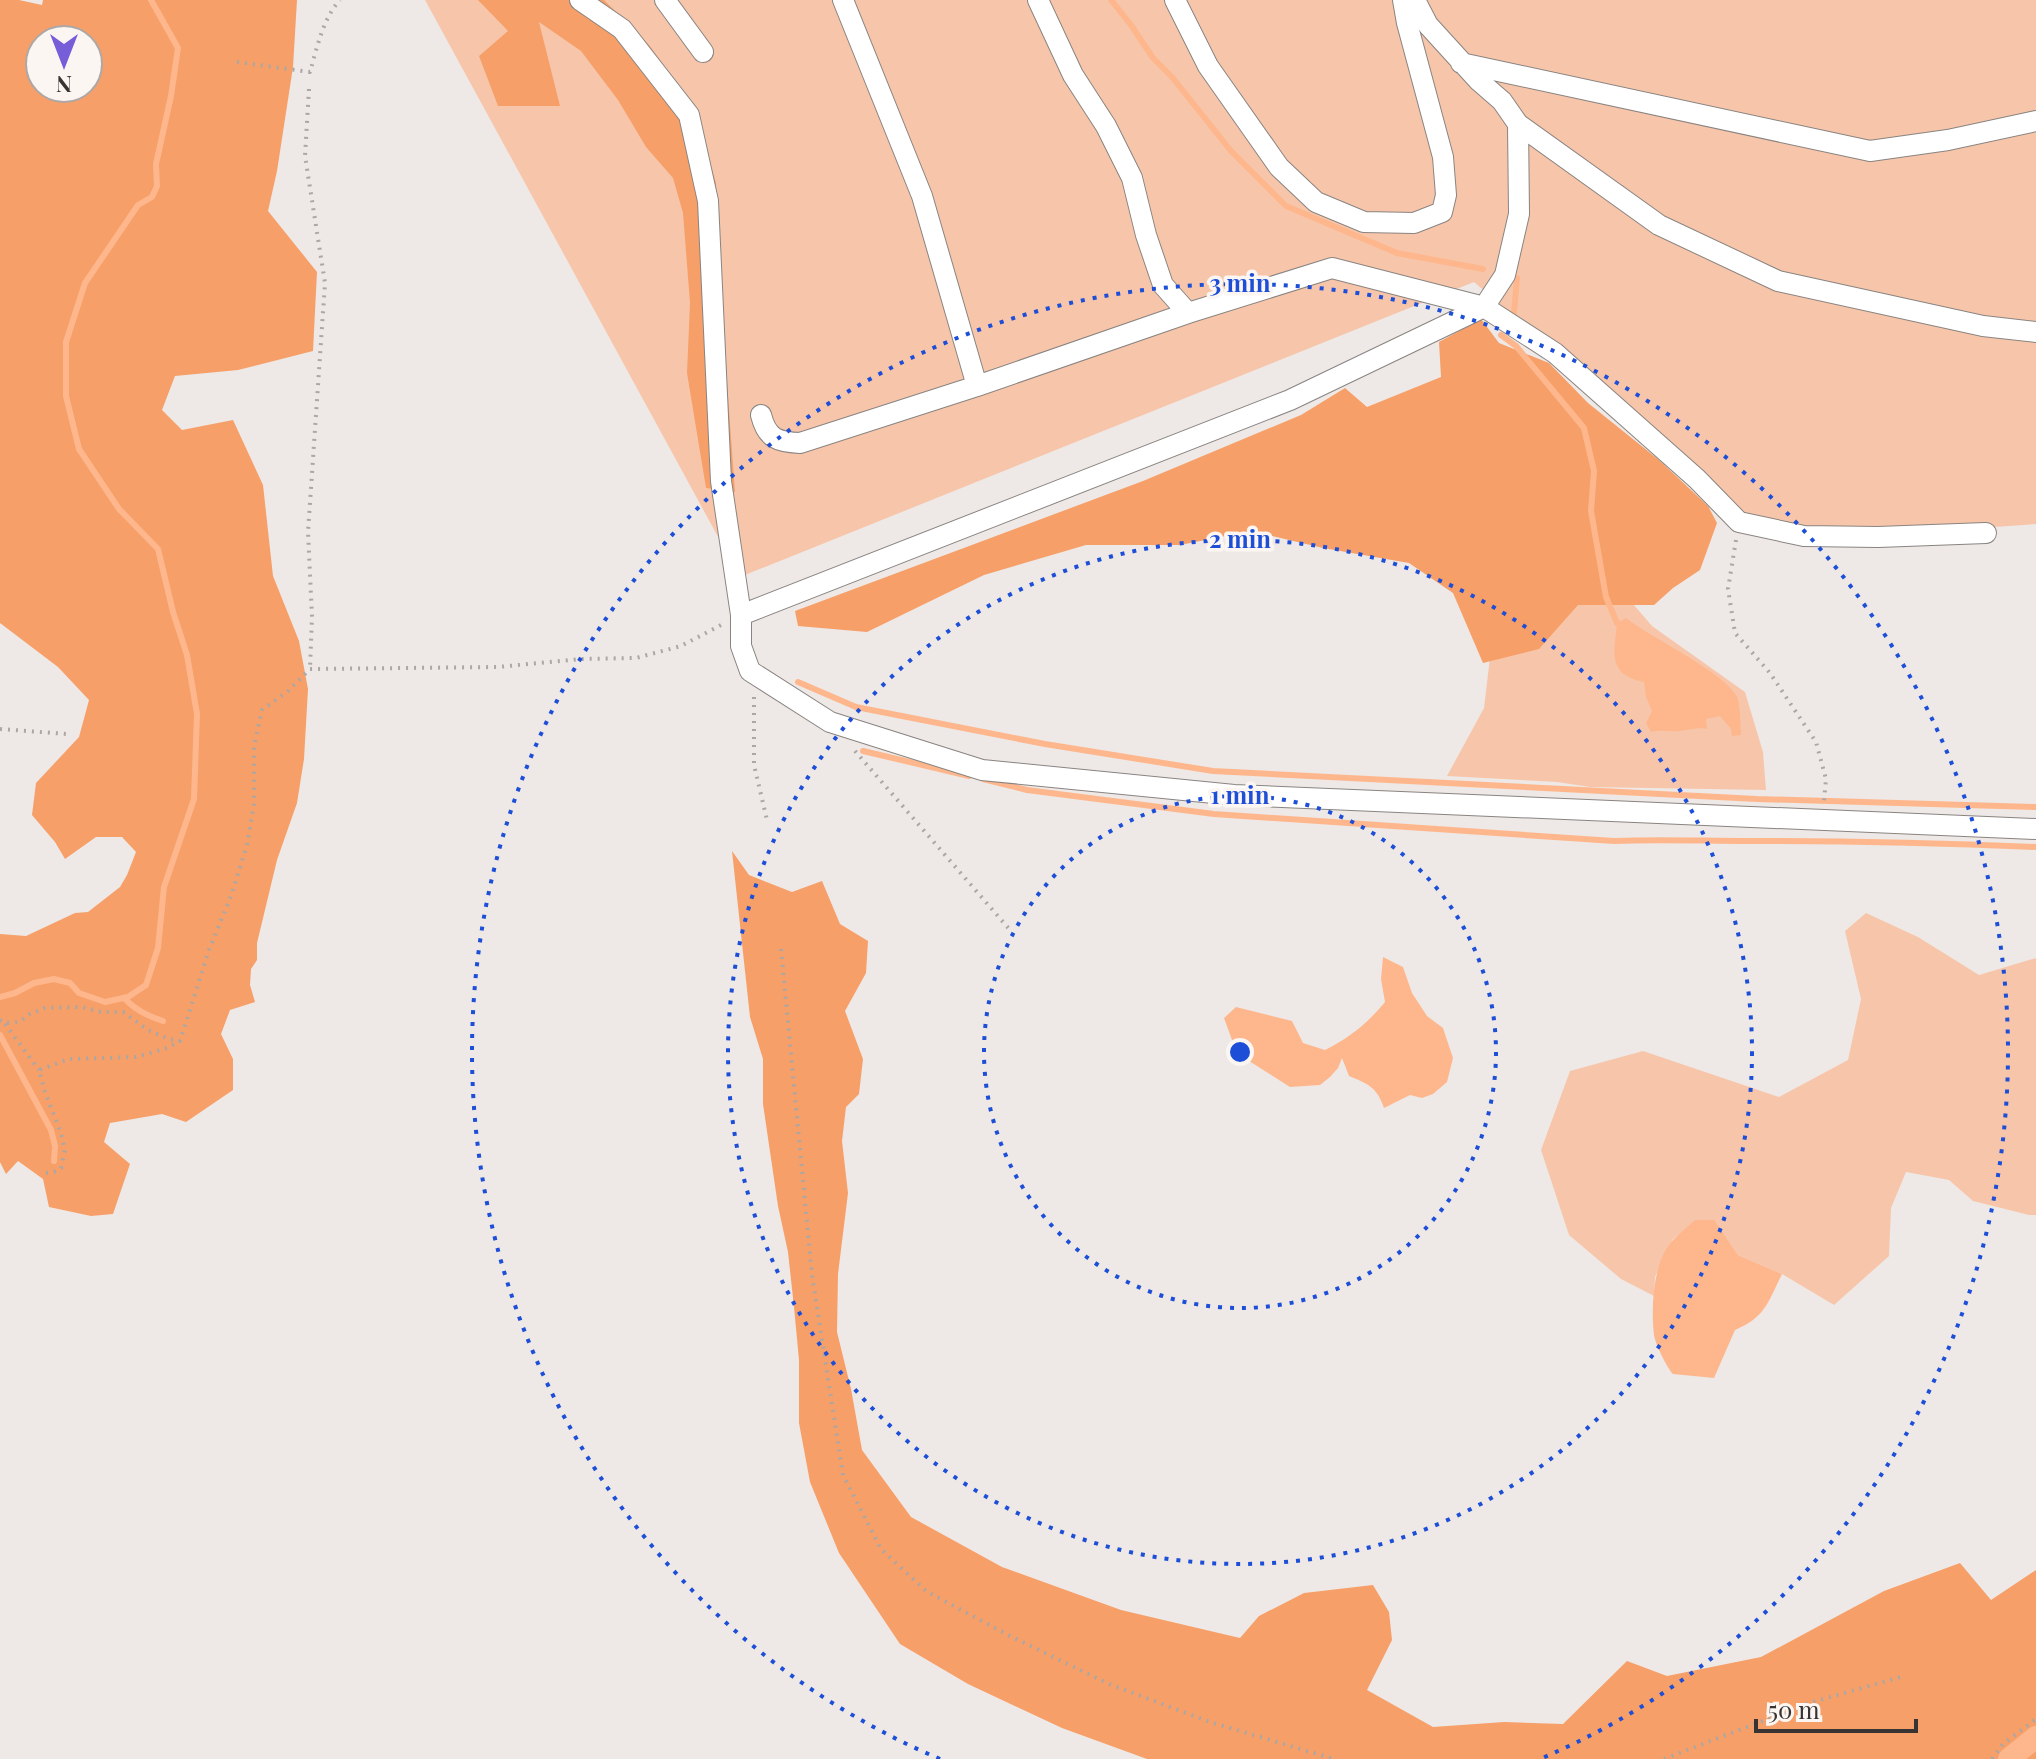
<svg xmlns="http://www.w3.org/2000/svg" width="2036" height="1759" font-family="'Playfair Display',serif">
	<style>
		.green { fill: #f7c6aa }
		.forest { fill: #f69f69; fill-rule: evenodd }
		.water { fill: #feb78d }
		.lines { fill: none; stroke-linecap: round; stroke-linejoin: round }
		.stream { stroke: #feb78d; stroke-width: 6 }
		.canal { stroke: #feb78d; stroke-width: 22 }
		.street-casing { stroke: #898481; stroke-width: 22 }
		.path { stroke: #aba7a4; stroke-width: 4; stroke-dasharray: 2 6; stroke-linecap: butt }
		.street { stroke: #fff; stroke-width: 20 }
		.ring { fill: none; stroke: #1d4ed8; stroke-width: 4; stroke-dasharray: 4 8 }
		.centre { fill: #1d4ed8; stroke: #fcf6f3; stroke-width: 4 }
		.ring-label { font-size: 24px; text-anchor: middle; font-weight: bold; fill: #1d4ed8; stroke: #fcf6f3; stroke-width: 7; stroke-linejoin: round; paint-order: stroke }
	</style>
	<rect width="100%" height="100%" fill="#eee9e6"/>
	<path class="green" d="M 425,0 L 2036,0 L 2036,524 L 1779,542 L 1474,282 L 740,577 Z
		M 1615,583 L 1652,626 L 1745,692 L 1763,752 L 1766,790 L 1590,787 L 1557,782 L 1447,776 L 1484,708 L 1491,649 Z
		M 1866,913 L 1918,937 L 1979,975 L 2036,958 L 2036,1215 L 2029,1215 L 1973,1201 L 1949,1180 L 1906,1172 L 1891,1208 L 1889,1256 L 1834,1305 L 1782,1274 L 1738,1255 L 1713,1220 L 1683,1231 L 1673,1239 L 1655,1277 L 1654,1296 L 1621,1279 L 1569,1235 L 1541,1150 L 1570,1071 L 1643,1051 L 1779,1097 L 1848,1060 L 1861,999 L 1845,931 Z"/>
	<path class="forest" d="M 0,0 L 19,0 L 42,5 L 43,0 L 297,0 L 293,67 L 277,171 L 268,211 L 317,272 L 313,351 L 238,370 L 175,376 L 162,410 L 182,430 L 233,420 L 263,485 L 273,576 L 299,641 L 308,689 L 304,759 L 297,803 L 277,860 L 257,943 L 257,960 L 251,969 L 250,985 L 255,1002 L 230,1010 L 221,1034 L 233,1059 L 233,1090 L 186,1122 L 162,1114 L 110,1123 L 104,1142 L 130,1164 L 113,1214 L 91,1216 L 49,1207 L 43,1179 L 18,1161 L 6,1174 L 0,1162 L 0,934 L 26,936 L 75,913 L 88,912 L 120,887 L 127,875 L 136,852 L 122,837 L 96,837 L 65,859 L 55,842 L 32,815 L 36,783 L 79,737 L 89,700 L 58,667 L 0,623 ZM 40,40 L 88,40 L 88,88 L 40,88 Z
		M 478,0 L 604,0 L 649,45 L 693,106 L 716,183 L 718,260 L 735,492 L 706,488 L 687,373 L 690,303 L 683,213 L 673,178 L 646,147 L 618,100 L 581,51 L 539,22 L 560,106 L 498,106 L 479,56 L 508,31 Z
		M 1481,319 L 1499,343 L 1549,363 L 1588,403 L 1659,460 L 1708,506 L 1717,523 L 1700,570 L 1673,588 L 1654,605 L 1578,605 L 1539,649 L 1483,663 L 1453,593 L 1409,563 L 1323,548 L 1251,531 L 1180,545 L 1086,545 L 984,575 L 867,632 L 798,626 L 795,611 L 1143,481 L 1301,415 L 1345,388 L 1367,407 L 1441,377 L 1439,342 Z
		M 732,851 L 749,875 L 792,892 L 822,881 L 840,924 L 868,941 L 866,973 L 845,1011 L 863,1059 L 859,1094 L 846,1107 L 842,1141 L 848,1193 L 838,1274 L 837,1332 L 851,1389 L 862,1450 L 911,1517 L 1002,1567 L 1121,1610 L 1240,1638 L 1259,1616 L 1304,1593 L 1373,1585 L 1389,1612 L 1392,1640 L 1367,1690 L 1433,1727 L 1504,1722 L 1563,1724 L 1627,1661 L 1667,1676 L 1761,1657 L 1884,1591 L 1960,1563 L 1991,1600 L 2036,1570 L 2036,1759 L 1147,1759 L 1062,1728 L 968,1684 L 900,1644 L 839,1553 L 810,1482 L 799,1423 L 799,1360 L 794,1307 L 788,1252 L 778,1206 L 763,1104 L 763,1059 L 750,1017 Z"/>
	<path class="water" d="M 1626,618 C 1650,637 1727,674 1737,697 C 1741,708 1740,723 1741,735 L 1732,736 L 1731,729 L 1720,716 L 1706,719 L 1707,729 C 1698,727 1695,729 1686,730 C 1675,733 1663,729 1651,732 L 1646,723 L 1652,711 L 1646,697 L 1644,682 C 1607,675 1614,653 1617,623 Z
		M 1383,957 L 1403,967 L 1412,993 L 1427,1016 L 1443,1028 L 1453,1058 L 1447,1082 L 1433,1094 L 1422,1098 L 1410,1095 L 1384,1108 C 1377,1087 1368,1084 1349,1076 L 1342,1058 L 1338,1068 L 1330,1077 L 1320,1085 L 1290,1087 L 1249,1061 L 1233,1056 L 1232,1040 L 1224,1018 L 1236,1007 L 1292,1021 L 1303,1043 L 1325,1050 C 1349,1038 1368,1023 1385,1002 L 1381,979 Z
		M 1695,1220 L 1714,1220 L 1738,1255 L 1782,1274 C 1768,1302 1766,1317 1735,1330 L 1714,1378 L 1673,1374 C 1667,1368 1655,1343 1654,1335 C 1651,1310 1653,1275 1664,1253 C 1671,1239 1684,1230 1695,1220 Z"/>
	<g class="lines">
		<path class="stream" d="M 1111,0 L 1131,25 L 1153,58 L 1172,77 L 1231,151 L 1286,206 L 1397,253 L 1483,269
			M 1514,313 L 1517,278
			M 1501,335 L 1516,346 L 1584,428 L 1594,471 L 1591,511 L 1606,597 L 1617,623
			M 798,682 L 856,707 L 1045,744 L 1213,771 L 1757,799 L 2036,807
			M 863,751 L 969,776
			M 983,779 L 1027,790 L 1214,814 L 1614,841 C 1659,839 1704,841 1749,841 C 1845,841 1940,843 2036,847
			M 0,997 L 15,993 L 34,983 L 54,979 L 70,983 L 79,993 L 105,1002 L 128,997 L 146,985 L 158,948 L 164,887 L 194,799 L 197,714 L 187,655 L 173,612 L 158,549 L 119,509 L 79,449 L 66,396 L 66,342 L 85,283 L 138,205 L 152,197 L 157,186 L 156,164 L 171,96 L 178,48 L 151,0
			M 124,998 C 135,1010 147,1016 163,1021
			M 0,1035 L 51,1130 L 55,1146 L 54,1161"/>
		<path class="canal" d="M 2009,1759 L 2036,1737"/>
		<defs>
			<path id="street" d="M 580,0 L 622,29 L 689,115 L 708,201 L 721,481 L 741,615 L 1290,400 L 1484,307 L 1505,275 L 1519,214 L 1518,124 L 1502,101 L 1479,81 L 1428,25 L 1415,0
				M 665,0 L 703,52
				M 843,0 L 922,196 L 977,386 L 1188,313 L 1332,268 L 1484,307 L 1555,353 L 1697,479 L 1739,522 L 1804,536 L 1878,537 L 1986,533
				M 1038,0 L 1073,75 L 1106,126 L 1132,178 L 1146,235 L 1163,285 L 1188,313
				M 1175,0 L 1208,66 L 1279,167 L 1316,202 L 1364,222 L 1414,223 L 1442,212 L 1446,195 L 1443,157 L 1407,23 L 1403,0
				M 1461,63 L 1870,151 L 1948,140 L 2036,121
				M 1518,124 L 1659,225 L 1778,281 L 1983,326 L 2036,332
				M 761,415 C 767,439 778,442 800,443 L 977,386
				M 741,615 L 741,646 L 750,671 L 830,722 L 982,770 L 1234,795 L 2036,829"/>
		</defs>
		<use href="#street" class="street-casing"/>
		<path class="path" d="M 237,62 L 310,72 C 317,48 323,18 340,0
			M 309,89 L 305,156 L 325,283 L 308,532 L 312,617 L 310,668
			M 1736,540 L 1728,589 L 1735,633 L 1770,673 L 1816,742 L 1826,779 L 1824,801
			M 754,697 L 754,765 L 767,820
			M 0,729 L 67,734
			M 855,751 L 1010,930
			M 781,949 L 812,1275 L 843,1475 L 881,1549 L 926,1591 L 1008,1635 L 1109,1684 L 1210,1722 L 1334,1759
			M 0,1020 L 5,1023 L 19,1022 L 30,1014 L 45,1008 L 81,1007 L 101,1012 L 123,1012 L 148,1030 L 169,1039 L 180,1041
			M 5,1024 L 39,1070
			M 46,1173 L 54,1172 L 61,1168 L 65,1150 L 61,1133 L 45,1092 L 39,1070 L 69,1059 L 136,1057 L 167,1048 L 180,1041 L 209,950 L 231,896 L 247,845 L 254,804 L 254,746 L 262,710 L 288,691 L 310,669 L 498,667 L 581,659 L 636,658 L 681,646 L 721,625
			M 1664,1759 L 1809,1703 L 1901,1677
			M 1992,1759 L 2003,1744 L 2036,1719"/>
		<use href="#street" class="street"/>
	</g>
	<g class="ring">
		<circle cx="1240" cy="1052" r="256"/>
		<circle cx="1240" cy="1052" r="512"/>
		<path d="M940 1759A768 768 0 1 1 1540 1759"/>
	</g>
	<circle cx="1240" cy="1052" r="12" class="centre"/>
	<g class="ring-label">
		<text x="1240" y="292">3 min</text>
		<text x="1240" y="548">2 min</text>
		<text x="1240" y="804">1 min</text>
	</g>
	<g transform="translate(64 64) rotate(180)"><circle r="38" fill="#fcf6f3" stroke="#ada8a6" stroke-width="2"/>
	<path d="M0-6L14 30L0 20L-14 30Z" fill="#775ed9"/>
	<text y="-12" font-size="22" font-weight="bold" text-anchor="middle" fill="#373433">N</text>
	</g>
	<path d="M1756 1719v12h160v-12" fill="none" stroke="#373433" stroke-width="4"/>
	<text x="1768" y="1719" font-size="24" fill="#373433" stroke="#fcf6f3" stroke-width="6" paint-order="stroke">50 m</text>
</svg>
